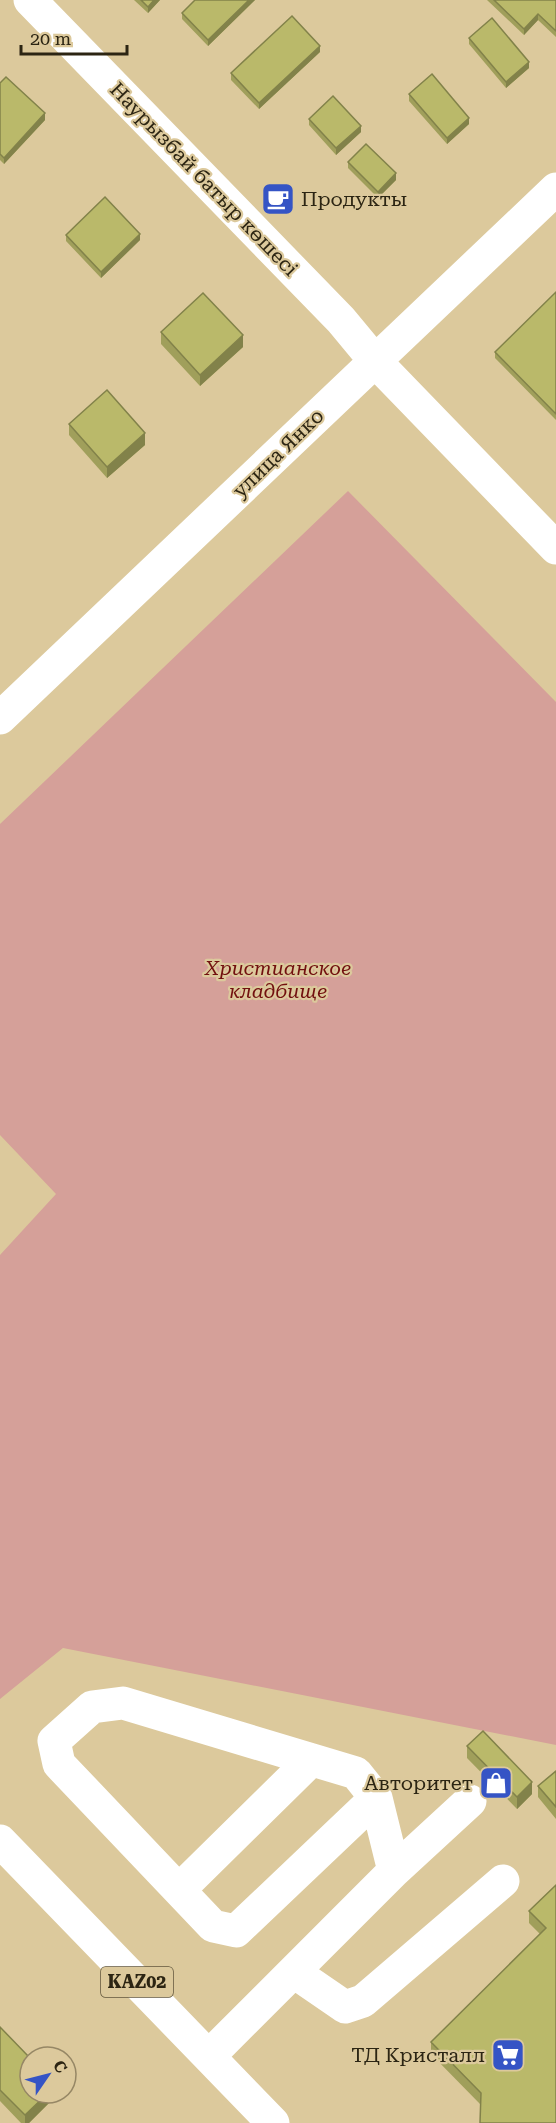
<svg xmlns="http://www.w3.org/2000/svg" width="556" height="2123" font-family="'Roboto Serif',serif">
	<style>
		.green { fill: #d5a099 }
		.lines { fill: none; stroke-linecap: round; stroke-linejoin: round }
		.minor { stroke: #fff; stroke-width: 33 }
		.highway { stroke: #fff; stroke-width: 33 }
		.wall { fill: #a09f5b }
		.shaded-wall { fill: #82824a }
		.building { fill: #bab96a; stroke: #82824a; stroke-width: 1.5 }
		.labels { text-anchor: middle; stroke-width: 4.5; stroke-linejoin: round; paint-order: stroke }
		.shield { fill: #dcc99c; stroke: #61563c; stroke-width: 1.5 }
		.shield-label { font-size: 18px; font-weight: bold; fill: #2c2513 }
		.street-label { font-size: 20px; fill: #2c2513; stroke: #dcc99c }
		.poi-label { font-size: 20px; fill: #2c2513; stroke: #dcc99c; text-anchor: end }
		.park-label { font-size: 20px; font-style: italic; fill: #72100f; stroke: #dcc99c }
	</style>
	<rect width="100%" height="100%" fill="#dcc99c"/>
	<path class="green" d="M 348,491 L 556,702 L 556,1745 L 63,1648 L 0,1699 L 0,1255 L 56,1194 L 0,1135 L 0,824 Z"/>
	<g class="lines">
		<path class="minor" d="M 30,0 L 341,320 L 375,361 L 556,548
			M 0,718 L 556,189
			M 376,1798 L 236,1931 L 213,1926 L 59,1764 L 54,1741 L 92,1707 L 123,1703 L 356,1773 L 376,1798 L 394,1871
			M 179,1890 L 311,1760
			M 294,1972 L 345,2007 L 363,2001 L 503,1881
			M 209,2056 L 394,1871 L 470,1801"/>
		<path class="highway" d="M 0,1841 L 273,2123"/>
	</g>
	<path class="wall" d="M 134,0 L 160,0 L 148,13 Z
		M 195,0 L 255,0 L 208,46 L 182,19 L 182,13 Z
		M 487,0 L 556,0 L 556,37 L 538,20 L 524,35 Z
		M 469,38 L 529,68 L 506,88 L 469,44 Z
		M 320,52 L 259,109 L 231,80 L 231,73 Z
		M 0,83 L 45,120 L 4,164 L 0,160 Z
		M 409,94 L 469,124 L 447,144 L 409,101 Z
		M 309,119 L 361,132 L 336,155 L 309,125 Z
		M 348,162 L 396,180 L 378,198 L 348,168 Z
		M 66,235 L 140,240 L 101,278 L 66,241 Z
		M 556,292 L 556,420 L 495,358 L 495,352 Z
		M 161,332 L 243,347 L 200,386 L 161,344 Z
		M 69,424 L 145,445 L 107,478 L 69,435 Z
		M 467,1746 L 532,1794 L 517,1809 L 467,1758 Z
		M 556,1771 L 556,1819 L 538,1797 L 538,1786 Z
		M 556,1885 L 556,2123 L 480,2104 L 431,2054 L 431,2042 L 540,1934 L 529,1923 L 529,1911 Z
		M 0,2027 L 56,2093 L 56,2096 L 29,2123 L 21,2123 L 0,2101 Z"/>
	<path class="shaded-wall" d="M 154,0 L 160,0 L 148,13 L 148,7 Z
		M 249,0 L 255,0 L 208,46 L 208,40 Z
		M 538,14 L 538,20 L 524,35 L 524,29 Z
		M 320,46 L 320,52 L 259,109 L 259,103 Z
		M 529,62 L 529,68 L 506,88 L 506,82 Z
		M 45,113 L 45,120 L 4,164 L 4,158 Z
		M 469,118 L 469,124 L 447,144 L 447,138 Z
		M 361,126 L 361,132 L 336,155 L 336,148 Z
		M 396,173 L 396,180 L 378,198 L 378,192 Z
		M 140,234 L 140,240 L 101,278 L 101,272 Z
		M 243,335 L 243,347 L 200,386 L 200,375 Z
		M 145,433 L 145,445 L 107,478 L 107,467 Z
		M 532,1782 L 532,1794 L 517,1809 L 517,1797 Z
		M 48,2093 L 56,2093 L 56,2096 L 29,2123 L 25,2123 L 25,2115 Z"/>
	<path class="building" d="M 141,0 L 154,0 L 148,7 Z
		M 195,0 L 249,0 L 208,40 L 182,13 Z
		M 494,0 L 556,0 L 556,31 L 538,14 L 524,29 Z
		M 292,16 L 320,46 L 259,103 L 231,73 Z
		M 492,18 L 529,62 L 506,82 L 469,38 Z
		M 432,74 L 469,118 L 447,138 L 409,94 Z
		M 6,77 L 45,113 L 4,158 L 0,154 L 0,83 Z
		M 333,96 L 361,126 L 336,148 L 309,119 Z
		M 366,144 L 396,173 L 378,192 L 348,162 Z
		M 105,197 L 140,234 L 101,272 L 66,235 Z
		M 556,292 L 556,414 L 495,352 Z
		M 203,293 L 243,335 L 200,375 L 161,332 Z
		M 107,390 L 145,433 L 107,467 L 69,424 Z
		M 483,1731 L 532,1782 L 517,1797 L 467,1746 Z
		M 556,1771 L 556,1807 L 538,1786 Z
		M 556,1885 L 556,2123 L 480,2123 L 481,2093 L 431,2042 L 546,1928 L 529,1911 Z
		M 0,2027 L 30,2058 L 30,2093 L 48,2093 L 25,2115 L 0,2090 Z"/>
	<defs>
		<symbol id="cafe-square" viewBox="-11 -11 22 22"><rect x="-9" y="-9" width="18" height="18" rx="4" fill="#3554c5" stroke="#dcc99c"/><path d="M-5.5-4.5H6V0H3Q3 3.5 0 3.5H-2.5Q-5.5 3.5-5.5 0ZM3-3.2v2h1.7v-2ZM-6 4.5H4V6H-6Z" fill="#fff"/></symbol>
		<symbol id="shop-square" viewBox="-11 -11 22 22"><rect x="-9" y="-9" width="18" height="18" rx="4" fill="#3554c5" stroke="#dcc99c"/><path d="M-5-2.5h2.3a2.7 3.5 0 0 1 5.4 0H5L5.5 6h-11ZM-1.5-2.5h3a1.5 2.3 0 0 0-3 0Z" fill="#fff"/></symbol>
		<symbol id="supermarket-square" viewBox="-11 -11 22 22"><rect x="-9" y="-9" width="18" height="18" rx="4" fill="#3554c5" stroke="#dcc99c"/><path d="M-6-5.5h2.5l.6 2H6L4.5 2H-2.5L-4.4-4H-6ZM-1.5 3.2a1.3 1.3 0 1 0 .1 0ZM3 3.2a1.3 1.3 0 1 0 .1 0Z" fill="#fff"/></symbol>
	</defs>
	<g fill-rule="evenodd">
		<use href="#cafe-square" x="259" y="180" width="38" height="38"/>
		<use href="#shop-square" x="477" y="1764" width="38" height="38"/>
		<use href="#supermarket-square" x="489" y="2036" width="38" height="38"/>
	</g>
	<g class="labels">
		<rect class="shield" x="101" y="1967" width="72" height="30" rx="4.5"/>
		<g class="shield-label">
			<text x="137" y="1988">KАZ02</text>
		</g>
		<g class="street-label">
			<text transform="translate(204 179) rotate(46)" y="7">Наурызбай батыр көшесі</text>
			<text transform="translate(278 453) rotate(-44)" y="7">улица Янко</text>
		</g>
		<g class="poi-label">
			<text x="301" y="206" text-anchor="start">Продукты</text>
			<text x="473" y="1790">Авторитет</text>
			<text x="485" y="2062">ТД Кристалл</text>
		</g>
		<g class="park-label">
			<text x="278" y="975">Христианское<tspan x="278" dy="23">кладбище</tspan></text>
		</g>
	</g>
	<g transform="translate(48 2075) rotate(55)"><circle r="28" fill="#dcc99c" stroke="#968765" stroke-width="1.5"/>
	<path d="M0-4.5L10 22L0 15L-10 22Z" fill="#3554c5"/>
	<text y="-9" font-size="16" font-weight="bold" text-anchor="middle" fill="#2c2513">С</text>
	</g>
	<path d="M21 45v9h106v-9" fill="none" stroke="#2c2513" stroke-width="3"/>
	<text x="30" y="45" font-size="18" fill="#2c2513" stroke="#dcc99c" stroke-width="4.5" paint-order="stroke">20 m</text>
</svg>
